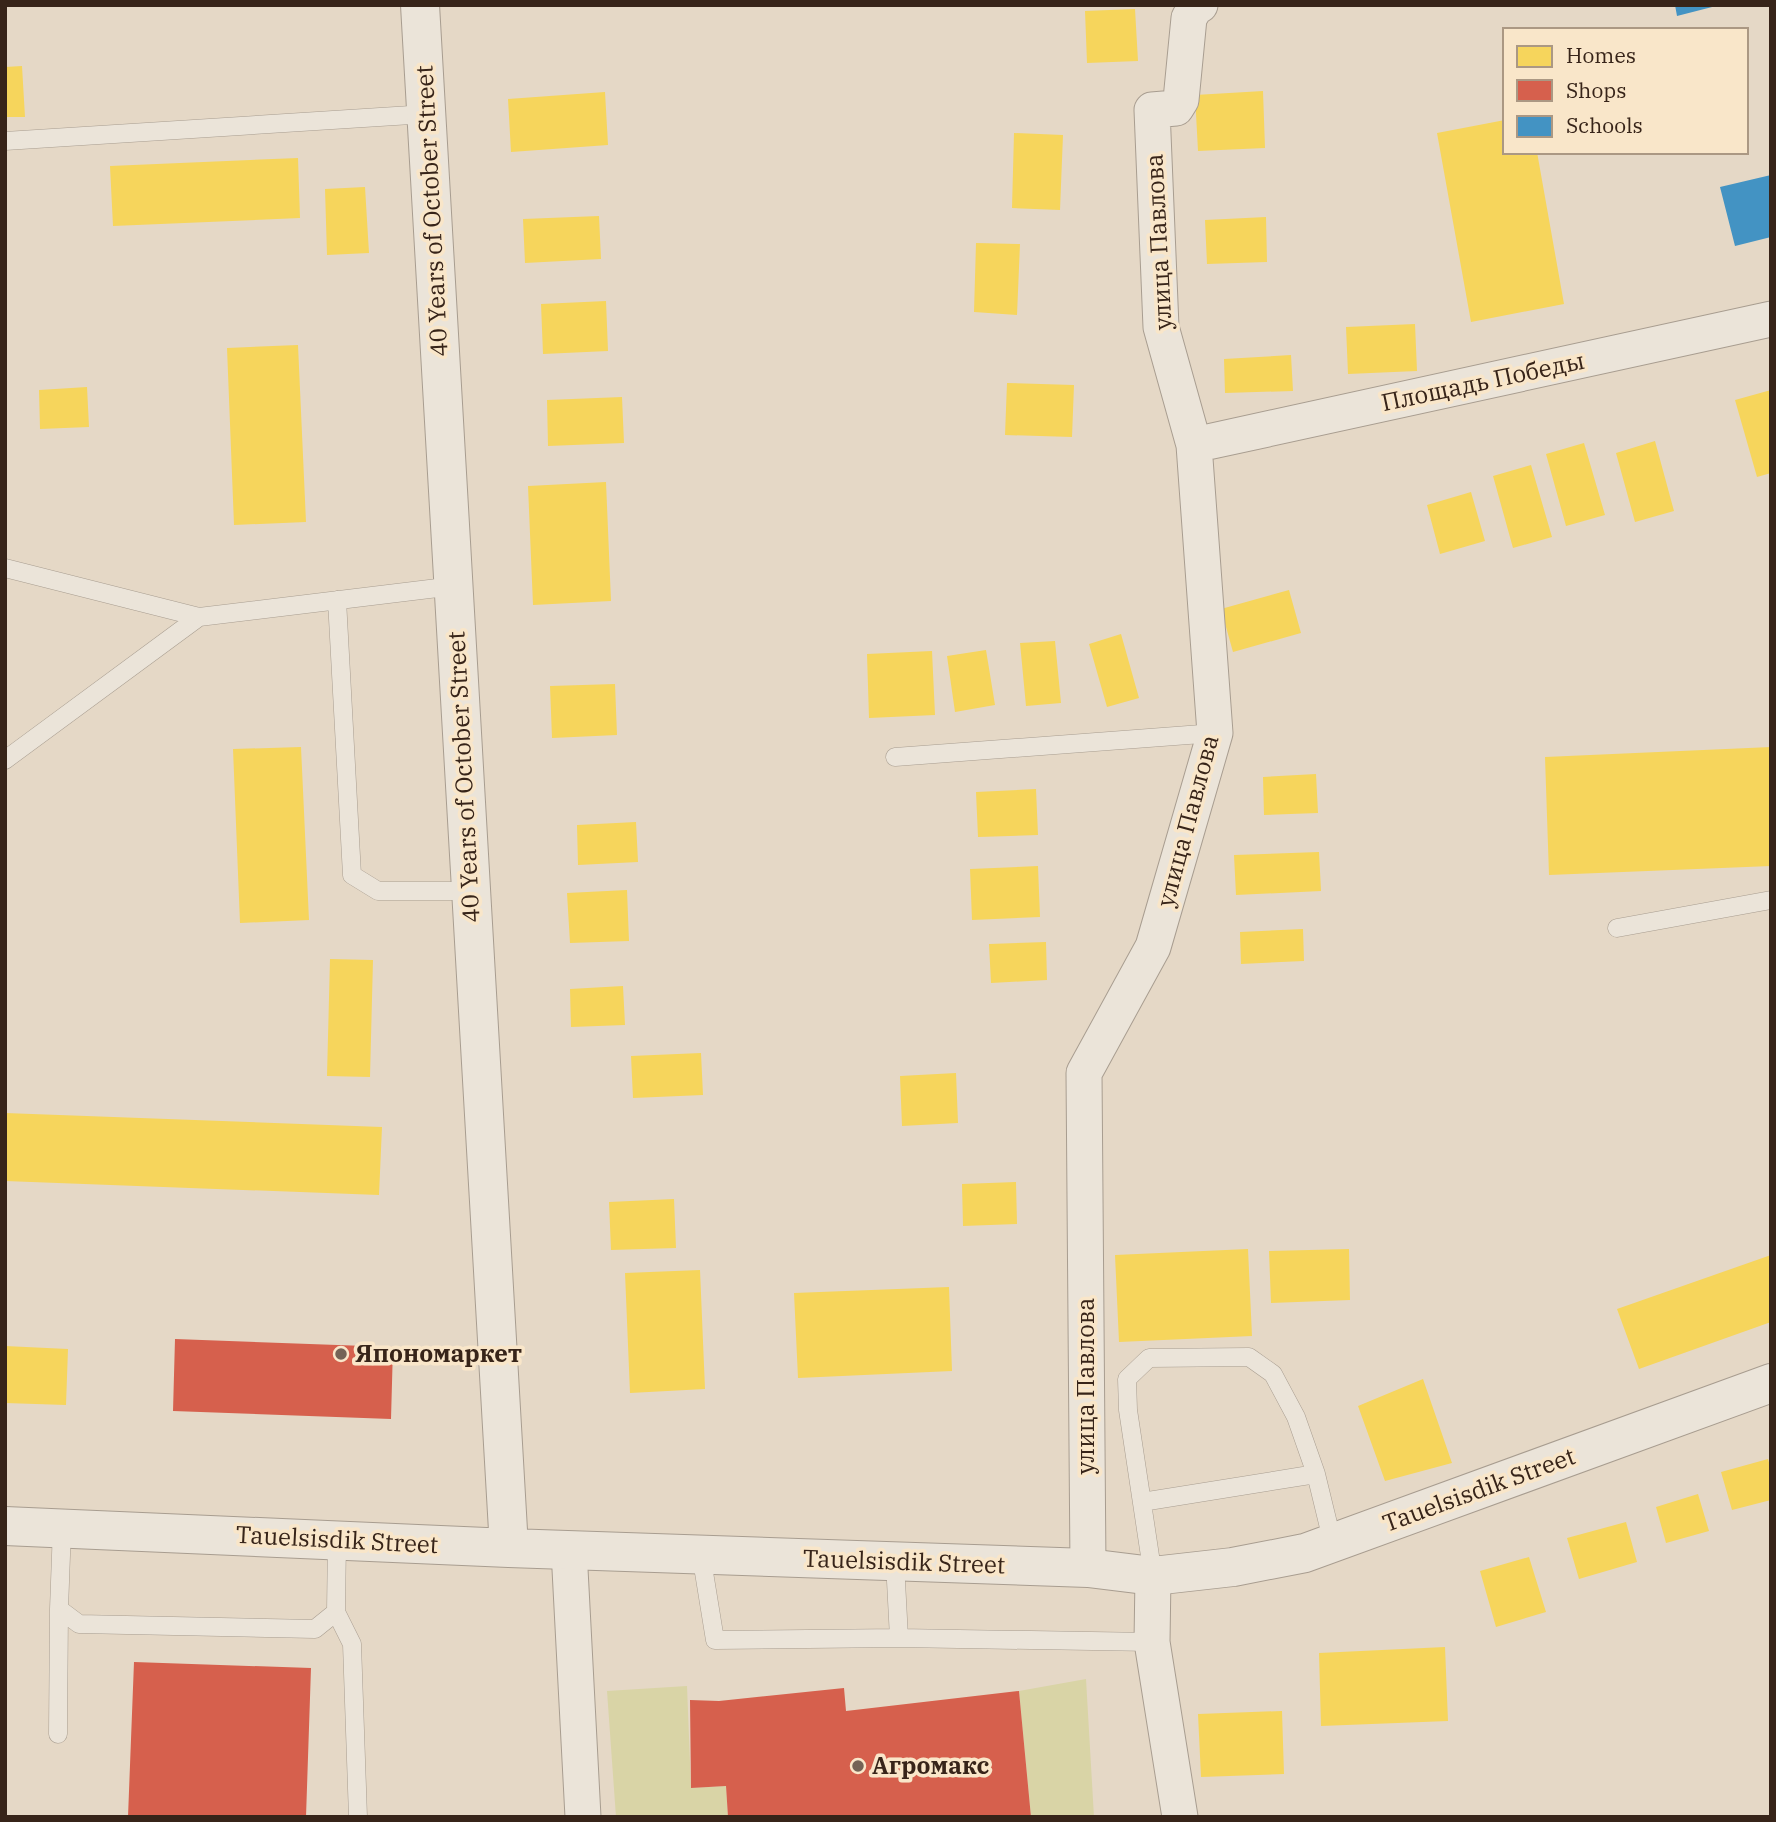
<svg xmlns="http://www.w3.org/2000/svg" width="1776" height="1822" font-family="'IBM Plex Serif',serif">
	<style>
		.green { fill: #d9d4a6 }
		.homes { fill: #f6d55c }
		.shops { fill: #d6604d }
		.schools { fill: #4393c3 }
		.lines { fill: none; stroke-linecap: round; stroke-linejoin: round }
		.service-casing { stroke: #a89d90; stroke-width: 19 }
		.minor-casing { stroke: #a89d90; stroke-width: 37 }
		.tertiary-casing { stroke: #a89d90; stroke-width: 40 }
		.service { stroke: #ebe4d9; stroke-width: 18 }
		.minor { stroke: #ebe4d9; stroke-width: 35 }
		.tertiary { stroke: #ebe4d9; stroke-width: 38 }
		.poi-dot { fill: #746356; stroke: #f9e6c9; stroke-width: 2.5 }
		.labels { text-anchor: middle; stroke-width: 7; stroke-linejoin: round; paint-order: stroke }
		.street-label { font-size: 24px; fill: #372419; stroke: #f9e6c9 }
		.poi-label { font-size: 24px; font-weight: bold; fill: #372419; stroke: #f9e6c9; text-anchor: start }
	</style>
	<rect width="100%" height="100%" fill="#e5d8c6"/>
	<path class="green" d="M 1086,1679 L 1094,1817 L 1031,1817 L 1019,1691 Z
		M 687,1686 L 691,1788 L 726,1786 L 728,1817 L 616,1817 L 607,1691 Z"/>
	<path class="homes" d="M 1135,9 L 1138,61 L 1087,63 L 1085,11 Z
		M 22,66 L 25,117 L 5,117 L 5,67 Z
		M 1263,91 L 1265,148 L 1198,151 L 1195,95 Z
		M 605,92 L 608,145 L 511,152 L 508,99 Z
		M 1505,120 L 1505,152 L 1537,152 L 1564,304 L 1471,322 L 1437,133 Z
		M 1014,133 L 1063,135 L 1060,210 L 1012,208 Z
		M 298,158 L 300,218 L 113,226 L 110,166 Z
		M 365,187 L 369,253 L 327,255 L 325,189 Z
		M 599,216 L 601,259 L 525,263 L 523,219 Z
		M 1266,217 L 1267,262 L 1207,264 L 1205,220 Z
		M 976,243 L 1020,244 L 1017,315 L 974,312 Z
		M 606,301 L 608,351 L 543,354 L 541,304 Z
		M 1415,324 L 1417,371 L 1348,374 L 1346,327 Z
		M 298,345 L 306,522 L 234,525 L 227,348 Z
		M 1291,355 L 1293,391 L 1225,393 L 1224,359 Z
		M 1007,383 L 1074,385 L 1072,437 L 1005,435 Z
		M 87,387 L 89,427 L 40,429 L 39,390 Z
		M 1771,390 L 1771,473 L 1757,477 L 1735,400 Z
		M 622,397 L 624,443 L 548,446 L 547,400 Z
		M 1655,441 L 1674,511 L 1635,522 L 1616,453 Z
		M 1584,443 L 1605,515 L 1566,526 L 1546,454 Z
		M 1531,465 L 1552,537 L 1513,548 L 1493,476 Z
		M 606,482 L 611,601 L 533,605 L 528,486 Z
		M 1471,492 L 1485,541 L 1440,554 L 1427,505 Z
		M 1289,590 L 1301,633 L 1233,652 L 1221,609 Z
		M 1121,634 L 1139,698 L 1107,707 L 1089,644 Z
		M 1055,641 L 1061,703 L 1026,706 L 1020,643 Z
		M 986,650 L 995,705 L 955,712 L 947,656 Z
		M 932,651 L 935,715 L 869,718 L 867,654 Z
		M 615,684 L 617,735 L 552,738 L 550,686 Z
		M 301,747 L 309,920 L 240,923 L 233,749 Z
		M 1771,747 L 1771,866 L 1549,875 L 1545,757 Z
		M 1316,774 L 1318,813 L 1264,815 L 1263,777 Z
		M 1036,789 L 1038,835 L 978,837 L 976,792 Z
		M 636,822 L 638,862 L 578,865 L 577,825 Z
		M 1319,852 L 1321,891 L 1236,895 L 1234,855 Z
		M 1038,866 L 1040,917 L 972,920 L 970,869 Z
		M 627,890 L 629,941 L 570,943 L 567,893 Z
		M 1303,929 L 1304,961 L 1241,964 L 1240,932 Z
		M 1046,942 L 1047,980 L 991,983 L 989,944 Z
		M 330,959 L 373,960 L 370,1077 L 327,1076 Z
		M 623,986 L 625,1025 L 571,1027 L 570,989 Z
		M 701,1053 L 703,1095 L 633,1098 L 631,1056 Z
		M 956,1073 L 958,1123 L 902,1126 L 900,1076 Z
		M 5,1113 L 382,1127 L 379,1195 L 5,1181 Z
		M 1016,1182 L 1017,1224 L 963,1226 L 962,1184 Z
		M 674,1199 L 676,1248 L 611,1250 L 609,1202 Z
		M 1248,1249 L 1252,1336 L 1119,1342 L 1115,1255 Z
		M 1349,1249 L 1350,1300 L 1271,1303 L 1269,1251 Z
		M 1771,1255 L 1771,1322 L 1639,1369 L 1617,1309 Z
		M 700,1270 L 705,1389 L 630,1393 L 625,1273 Z
		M 949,1287 L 952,1371 L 798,1378 L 794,1293 Z
		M 5,1346 L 68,1349 L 66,1405 L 5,1403 Z
		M 1423,1379 L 1452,1463 L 1385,1481 L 1358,1406 Z
		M 1768,1459 L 1771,1469 L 1771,1500 L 1732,1510 L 1721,1472 Z
		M 1698,1494 L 1709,1531 L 1666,1543 L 1656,1507 Z
		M 1626,1522 L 1637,1562 L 1579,1579 L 1567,1538 Z
		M 1529,1557 L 1546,1612 L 1496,1627 L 1480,1571 Z
		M 1445,1647 L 1448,1721 L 1321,1726 L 1319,1653 Z
		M 1282,1711 L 1284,1774 L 1201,1777 L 1198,1714 Z"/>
	<path class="shops" d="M 175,1339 L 393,1347 L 391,1419 L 173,1411 Z
		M 134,1662 L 311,1668 L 306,1817 L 128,1817 Z
		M 844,1688 L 846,1711 L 1019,1691 L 1031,1817 L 728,1817 L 726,1786 L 691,1788 L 690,1700 L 719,1701 Z"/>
	<path class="schools" d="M 1675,5 L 1716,5 L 1716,6 L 1677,16 Z
		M 1771,175 L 1771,237 L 1735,246 L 1720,187 Z"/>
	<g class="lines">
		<defs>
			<path id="service" d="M 5,141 L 427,114
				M 5,568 L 199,617
				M 337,600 L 352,875 L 378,891 L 470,891
				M 895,757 L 1215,733
				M 5,760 L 199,617 L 454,586
				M 1617,928 L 1771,900
				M 1142,1502 L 1316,1474
				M 62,1528 L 59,1609 L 79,1624 L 315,1629 L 336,1612 L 337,1540
				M 701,1554 L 715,1640 L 899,1638 L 1152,1642
				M 895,1562 L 899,1638
				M 1153,1576 L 1128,1410 L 1127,1379 L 1149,1358 L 1249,1357 L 1273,1374 L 1296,1417 L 1316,1474 L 1333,1544
				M 336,1612 L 352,1644 L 358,1817
				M 58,1734 L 59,1609"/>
			<path id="minor" d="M 1194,445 L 1771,319
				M 569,1550 L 583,1817
				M 1088,1568 L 1084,1073 L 1153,947 L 1215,733 L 1194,445 L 1161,327 L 1152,110 L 1176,108 L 1181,100 L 1189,18 L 1195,8 L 1200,5
				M 1153,1576 L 1152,1642 L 1180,1817"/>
			<path id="tertiary" d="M 420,5 L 509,1548
				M 5,1526 L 509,1548 L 1088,1568 L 1153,1576 L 1233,1567 L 1305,1553 L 1771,1383"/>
		</defs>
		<use href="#service" class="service-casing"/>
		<use href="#minor" class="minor-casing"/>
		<use href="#tertiary" class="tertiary-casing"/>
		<use href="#service" class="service"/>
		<use href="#minor" class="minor"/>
		<use href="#tertiary" class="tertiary"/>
	</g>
	<g class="poi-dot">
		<circle cx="341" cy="1354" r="7"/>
		<circle cx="858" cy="1766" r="7"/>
	</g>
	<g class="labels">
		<g class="street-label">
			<text transform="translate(432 211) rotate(-93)" y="8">40 Years of October Street</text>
			<text transform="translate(1159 242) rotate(-93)" y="8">улица Павлова</text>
			<text transform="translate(1483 382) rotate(-12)" y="8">Площадь Победы</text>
			<text transform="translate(464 777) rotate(-93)" y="8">40 Years of October Street</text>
			<text transform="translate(1188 821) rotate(-75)" y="8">улица Павлова</text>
			<text transform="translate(1086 1386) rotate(-90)" y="8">улица Павлова</text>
			<text transform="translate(1479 1490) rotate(-20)" y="8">Tauelsisdik Street</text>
			<text transform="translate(337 1540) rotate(3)" y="8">Tauelsisdik Street</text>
			<text transform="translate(904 1562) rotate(2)" y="8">Tauelsisdik Street</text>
		</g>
		<g class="poi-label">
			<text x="355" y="1362">Япономаркет</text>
			<text x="872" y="1774">Агромакс</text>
		</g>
	</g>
	<rect width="1776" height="1822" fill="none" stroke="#372419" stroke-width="14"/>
	<rect x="1503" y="28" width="245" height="126" fill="#f9e6c9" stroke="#ab9883" stroke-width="2"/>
	<rect x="1517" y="46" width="35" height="21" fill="#f6d55c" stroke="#ab9883" stroke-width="2"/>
	<text x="1566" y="63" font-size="21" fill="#372419">Homes</text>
	<rect x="1517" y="80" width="35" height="21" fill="#d6604d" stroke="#ab9883" stroke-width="2"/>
	<text x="1566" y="98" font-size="21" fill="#372419">Shops</text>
	<rect x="1517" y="116" width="35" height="21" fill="#4393c3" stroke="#ab9883" stroke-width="2"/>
	<text x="1566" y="133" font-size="21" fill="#372419">Schools</text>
</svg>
